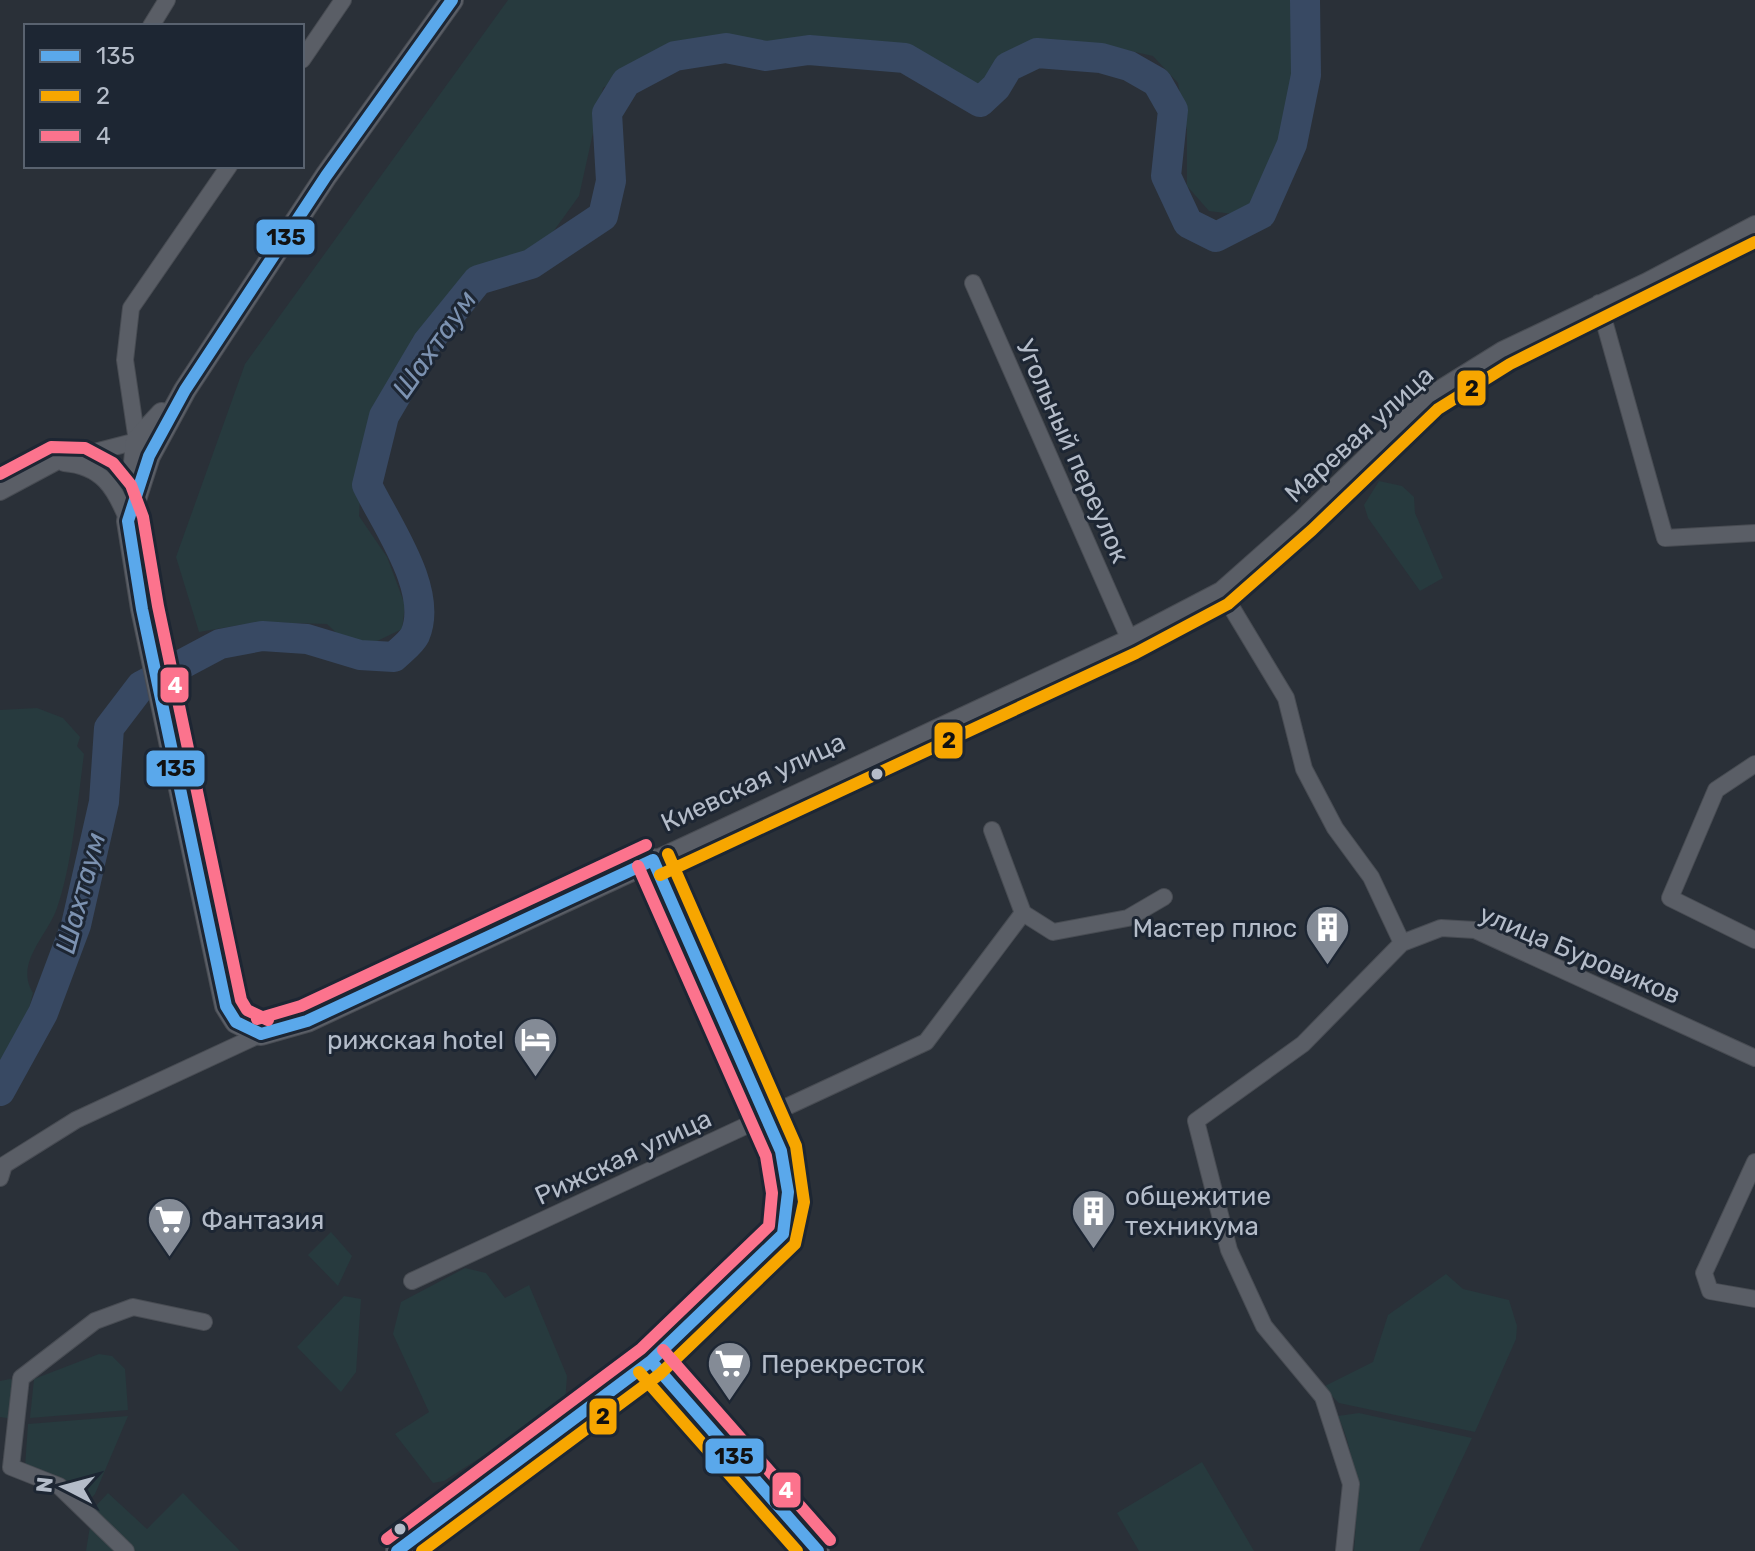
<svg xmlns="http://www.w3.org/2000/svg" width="1755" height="1551" font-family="Rubik,sans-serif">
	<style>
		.green { fill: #273a3e }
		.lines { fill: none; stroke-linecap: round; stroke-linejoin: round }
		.river { stroke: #384963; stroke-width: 30 }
		.minor-casing { stroke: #484c53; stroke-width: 18 }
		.tertiary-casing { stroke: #484c53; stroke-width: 24 }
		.minor { stroke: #5a5e66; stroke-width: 16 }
		.tertiary { stroke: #5a5e66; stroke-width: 22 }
		.bus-1-casing { stroke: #1d2633; stroke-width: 18 }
		.bus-2-casing { stroke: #1d2633; stroke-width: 18 }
		.bus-3-casing { stroke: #1d2633; stroke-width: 18 }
		.bus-1 { stroke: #5aa8eb; stroke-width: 12 }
		.bus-2 { stroke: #f7a600; stroke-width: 12 }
		.bus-3 { stroke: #fc738d; stroke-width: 12 }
		.bus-dot { fill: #b4bcc9; stroke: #1d2633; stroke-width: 3 }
		.labels { text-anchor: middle; stroke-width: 6; stroke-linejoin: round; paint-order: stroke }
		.street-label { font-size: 26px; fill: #b4bcc9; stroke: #1d2633 }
		.poi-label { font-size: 26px; fill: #b4bcc9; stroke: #1d2633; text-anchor: start }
		.water-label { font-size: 28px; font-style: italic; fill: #7c92b1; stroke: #1d2633 }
		.line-badge { stroke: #1d2633; stroke-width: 3 }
		.badge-label { font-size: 22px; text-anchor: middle; font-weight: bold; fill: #fff }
		.pale-badge-label { font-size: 22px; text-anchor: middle; font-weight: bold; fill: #111 }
	</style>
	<rect width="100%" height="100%" fill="#2a3038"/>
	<path class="green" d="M 508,0 L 1292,0 C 1294,18 1299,38 1297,55 C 1292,108 1279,177 1241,215 L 1209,211 L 1187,186 L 1187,130 L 1178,83 L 1153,56 L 1108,46 L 1040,43 L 997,62 L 977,87 L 897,45 L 802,36 L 766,44 L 713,39 L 652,58 L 603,88 L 579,196 L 550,236 L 521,260 L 481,267 L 413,337 L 363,445 L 359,516 L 387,557 L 405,605 L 402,629 L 373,643 L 349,645 L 327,624 L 257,622 L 199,632 L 176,557 L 245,364 Z
		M 1379,481 L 1402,486 L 1414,497 L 1415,513 L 1443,578 L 1420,591 L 1368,518 L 1364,505 Z
		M 37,708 L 63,718 L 80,737 L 77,746 L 84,754 C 78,800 72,865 57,908 C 48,935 14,963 33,993 L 26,1019 L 0,1067 L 0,710 Z
		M 331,1232 L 352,1256 L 338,1286 L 308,1255 Z
		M 465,1268 L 486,1273 L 505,1298 L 529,1285 L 567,1376 L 565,1403 L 444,1481 L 433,1483 L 395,1434 L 429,1412 L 393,1334 L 401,1302 Z
		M 1446,1274 L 1463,1289 L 1509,1300 L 1517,1326 L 1516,1339 L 1475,1432 L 1339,1403 L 1323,1387 L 1373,1362 L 1388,1315 Z
		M 344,1296 L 361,1299 L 356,1372 L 341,1392 L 297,1347 Z
		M 99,1354 L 112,1356 L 125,1369 L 128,1410 L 30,1418 L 34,1379 Z
		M 10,1379 L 16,1381 L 14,1419 L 0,1417 L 0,1381 Z
		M 1359,1413 L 1472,1438 L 1419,1551 L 1354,1551 C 1358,1503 1358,1460 1338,1416 Z
		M 128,1416 L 95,1494 L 87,1503 L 25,1467 L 28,1424 Z
		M 1202,1462 L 1254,1551 L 1139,1551 L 1117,1513 Z
		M 108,1493 L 147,1529 L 183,1493 L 240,1551 L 132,1551 L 91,1511 Z
		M 90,1526 L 115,1551 L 86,1551 Z"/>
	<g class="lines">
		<path class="river" d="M 0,1091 L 43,1013 L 76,925 L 104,802 L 109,728 L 141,686 L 220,644 L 262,636 L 307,639 L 360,655 L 394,657 C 401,650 411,643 415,635 C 434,591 387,526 367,485 L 384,416 L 427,343 L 478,280 L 531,264 L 603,216 L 611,181 L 607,113 L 626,82 L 675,56 L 726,48 L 766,56 L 809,50 L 905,58 L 980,102 L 996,87 L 1008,67 L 1037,53 L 1101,58 L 1129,66 L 1157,82 L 1173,110 L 1166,176 L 1188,223 L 1216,237 L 1261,214 L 1292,144 L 1306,75 L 1305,0"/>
		<defs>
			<path id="minor" d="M 151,26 L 167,0
				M 302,60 L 343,0
				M 973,283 L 1129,638
				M 1599,303 L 1665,538 L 1755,533
				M 64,463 C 102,466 115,488 128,521
				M 0,492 L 56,462 L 137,441 L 125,360 L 131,308 L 229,166
				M 1221,590 L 1286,698 L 1304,769 L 1335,828 L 1371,877 L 1402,943
				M 1755,764 L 1716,790 L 1670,898 L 1755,940
				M 653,860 L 1129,638 L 1221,590 L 1301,519 L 1428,396 L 1502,350 L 1645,282 L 1755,224
				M 1023,913 L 1053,932 L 1128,918 L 1164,897
				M 1755,1162 L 1704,1273 L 1710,1291 L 1755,1299
				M 0,1178 L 4,1165 L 76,1120 L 261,1034
				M 412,1281 L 926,1042 L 1023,913 L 992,830
				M 126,1551 L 59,1486 L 11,1467 L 21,1378 L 95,1321 L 133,1307 L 204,1322
				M 1344,1551 L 1351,1484 L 1323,1397 L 1264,1326 L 1229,1250 L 1196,1121 L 1303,1044 L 1402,943 L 1441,928 L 1475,930 L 1755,1058"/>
			<path id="tertiary" d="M 134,474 L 137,441 L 162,414
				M 651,1361 L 818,1551
				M 397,1551 L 438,1517 L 651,1361 L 783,1234 C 792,1204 789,1181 781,1151 L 653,860 L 307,1021 L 261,1034 L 236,1022 L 226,1006 L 142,609 L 128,521 L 149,456 L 185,390 L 326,176 L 452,0"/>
		</defs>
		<use href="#minor" class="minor-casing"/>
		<use href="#tertiary" class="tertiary-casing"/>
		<use href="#minor" class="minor"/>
		<use href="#tertiary" class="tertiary"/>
		<defs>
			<path id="bus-1" d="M 261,1034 L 236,1022 L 226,1006 L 142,609 L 128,521 L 149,456 L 185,390 L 326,176 L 452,0
				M 261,1034 L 307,1021 L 653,860
				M 651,1361 L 818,1551
				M 397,1551 L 651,1361 L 783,1234 L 788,1192 L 781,1151 L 653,860"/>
			<path id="bus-2" d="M 660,875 L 1136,653 L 1228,604 L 1312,530 L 1438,409 L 1510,364 L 1755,242
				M 639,1372 L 797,1551
				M 422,1551 L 660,1374 L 795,1244 L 804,1202 L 796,1146 L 668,854"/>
			<path id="bus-3" d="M 0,474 L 51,447 L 85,448 L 113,463 L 131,485 L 143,517 L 158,606 L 241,1000 L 247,1010 L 268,1020
				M 257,1019 L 301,1006 L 646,845
				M 663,1350 L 830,1540
				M 387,1539 L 641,1349 L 769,1226 L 772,1193 L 766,1156 L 638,866"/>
		</defs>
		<use href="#bus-1" class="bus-1-casing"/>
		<use href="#bus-2" class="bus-2-casing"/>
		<use href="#bus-3" class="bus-3-casing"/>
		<use href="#bus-1" class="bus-1"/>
		<use href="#bus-2" class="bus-2"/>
		<use href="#bus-3" class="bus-3"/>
	</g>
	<defs>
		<symbol id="building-pin" viewBox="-11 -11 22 30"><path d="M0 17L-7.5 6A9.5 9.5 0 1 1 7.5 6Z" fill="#848b96" stroke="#1d2633"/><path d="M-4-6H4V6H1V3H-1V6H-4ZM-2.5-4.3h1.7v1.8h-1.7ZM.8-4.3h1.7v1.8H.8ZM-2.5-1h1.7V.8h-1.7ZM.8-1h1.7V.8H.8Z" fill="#fff"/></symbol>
		<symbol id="hotel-pin" viewBox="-11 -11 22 30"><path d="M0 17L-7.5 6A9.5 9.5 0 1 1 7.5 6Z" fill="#848b96" stroke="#1d2633"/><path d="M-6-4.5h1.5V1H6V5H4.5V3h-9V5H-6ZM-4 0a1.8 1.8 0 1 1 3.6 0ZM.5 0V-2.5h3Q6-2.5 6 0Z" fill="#fff"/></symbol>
		<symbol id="supermarket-pin" viewBox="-11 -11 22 30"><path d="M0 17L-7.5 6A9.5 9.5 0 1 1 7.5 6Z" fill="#848b96" stroke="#1d2633"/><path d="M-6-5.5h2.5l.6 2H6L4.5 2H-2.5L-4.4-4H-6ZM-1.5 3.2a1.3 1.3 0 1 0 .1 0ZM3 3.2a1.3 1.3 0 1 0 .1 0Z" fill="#fff"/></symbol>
	</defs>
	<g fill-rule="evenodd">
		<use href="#building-pin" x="1302" y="902" width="51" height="69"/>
		<use href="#hotel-pin" x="510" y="1014" width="51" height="69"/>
		<use href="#building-pin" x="1068" y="1186" width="51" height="69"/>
		<use href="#supermarket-pin" x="144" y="1194" width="51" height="69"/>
		<use href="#supermarket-pin" x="704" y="1338" width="51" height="69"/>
	</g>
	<g class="bus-dot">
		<circle cx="877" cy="774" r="7"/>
		<circle cx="400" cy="1529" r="7"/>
	</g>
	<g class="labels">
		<g class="street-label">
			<text transform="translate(1359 434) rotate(-42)" y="9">Маревая улица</text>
			<text transform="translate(1073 451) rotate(66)" y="9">Угольный переулок</text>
			<text transform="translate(753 782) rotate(-25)" y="9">Киевская улица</text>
			<text transform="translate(1580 954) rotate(23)" y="9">улица Буровиков</text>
			<text transform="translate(623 1157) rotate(-25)" y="9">Рижская улица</text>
		</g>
		<g class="poi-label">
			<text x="1297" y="937" text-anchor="end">Мастер плюс</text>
			<text x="504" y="1049" text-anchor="end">рижская hotel</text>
			<text x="1125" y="1205">общежитие<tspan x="1125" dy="30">техникума</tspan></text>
			<text x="201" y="1229">Фантазия</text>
			<text x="761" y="1373">Перекресток</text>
		</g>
		<g class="water-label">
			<text transform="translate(434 344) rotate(-55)" y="10">Шахтаум</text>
			<text transform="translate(80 893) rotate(-75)" y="10">Шахтаум</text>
		</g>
	</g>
	<g class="line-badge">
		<rect x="255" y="218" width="61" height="38" rx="8" fill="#5aa8eb"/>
		<rect x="1456" y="369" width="31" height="38" rx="8" fill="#f7a600"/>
		<rect x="159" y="666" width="31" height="38" rx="8" fill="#fc738d"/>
		<rect x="933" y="721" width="31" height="39" rx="8" fill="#f7a600"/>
		<rect x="145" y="749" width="61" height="39" rx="8" fill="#5aa8eb"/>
		<rect x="588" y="1397" width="30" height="39" rx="8" fill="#f7a600"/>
		<rect x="704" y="1437" width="61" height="38" rx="8" fill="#5aa8eb"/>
		<rect x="771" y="1471" width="31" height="38" rx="8" fill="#fc738d"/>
	</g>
	<g class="badge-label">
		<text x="175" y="693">4</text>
		<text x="786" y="1498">4</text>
	</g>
	<g class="pale-badge-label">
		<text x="286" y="245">135</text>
		<text x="1472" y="396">2</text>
		<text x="949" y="748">2</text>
		<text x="176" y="776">135</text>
		<text x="603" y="1424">2</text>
		<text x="734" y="1464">135</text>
	</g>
	<rect x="24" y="24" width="280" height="144" fill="#1d2633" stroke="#59626f" stroke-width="2"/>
	<rect x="40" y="50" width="40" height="12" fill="#5aa8eb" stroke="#59626f" stroke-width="2"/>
	<text x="96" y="64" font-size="24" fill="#b4bcc9">135</text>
	<rect x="40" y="90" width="40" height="12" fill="#f7a600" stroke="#59626f" stroke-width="2"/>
	<text x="96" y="104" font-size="24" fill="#b4bcc9">2</text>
	<rect x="40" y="130" width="40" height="12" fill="#fc738d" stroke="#59626f" stroke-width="2"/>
	<text x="96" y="144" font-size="24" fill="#b4bcc9">4</text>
	<g transform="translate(64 1487) rotate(276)" stroke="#1d2633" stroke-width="6" paint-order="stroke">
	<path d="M0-6L14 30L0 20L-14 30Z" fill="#b4bcc9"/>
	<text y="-12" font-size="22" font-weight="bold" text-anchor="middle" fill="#b4bcc9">N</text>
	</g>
</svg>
